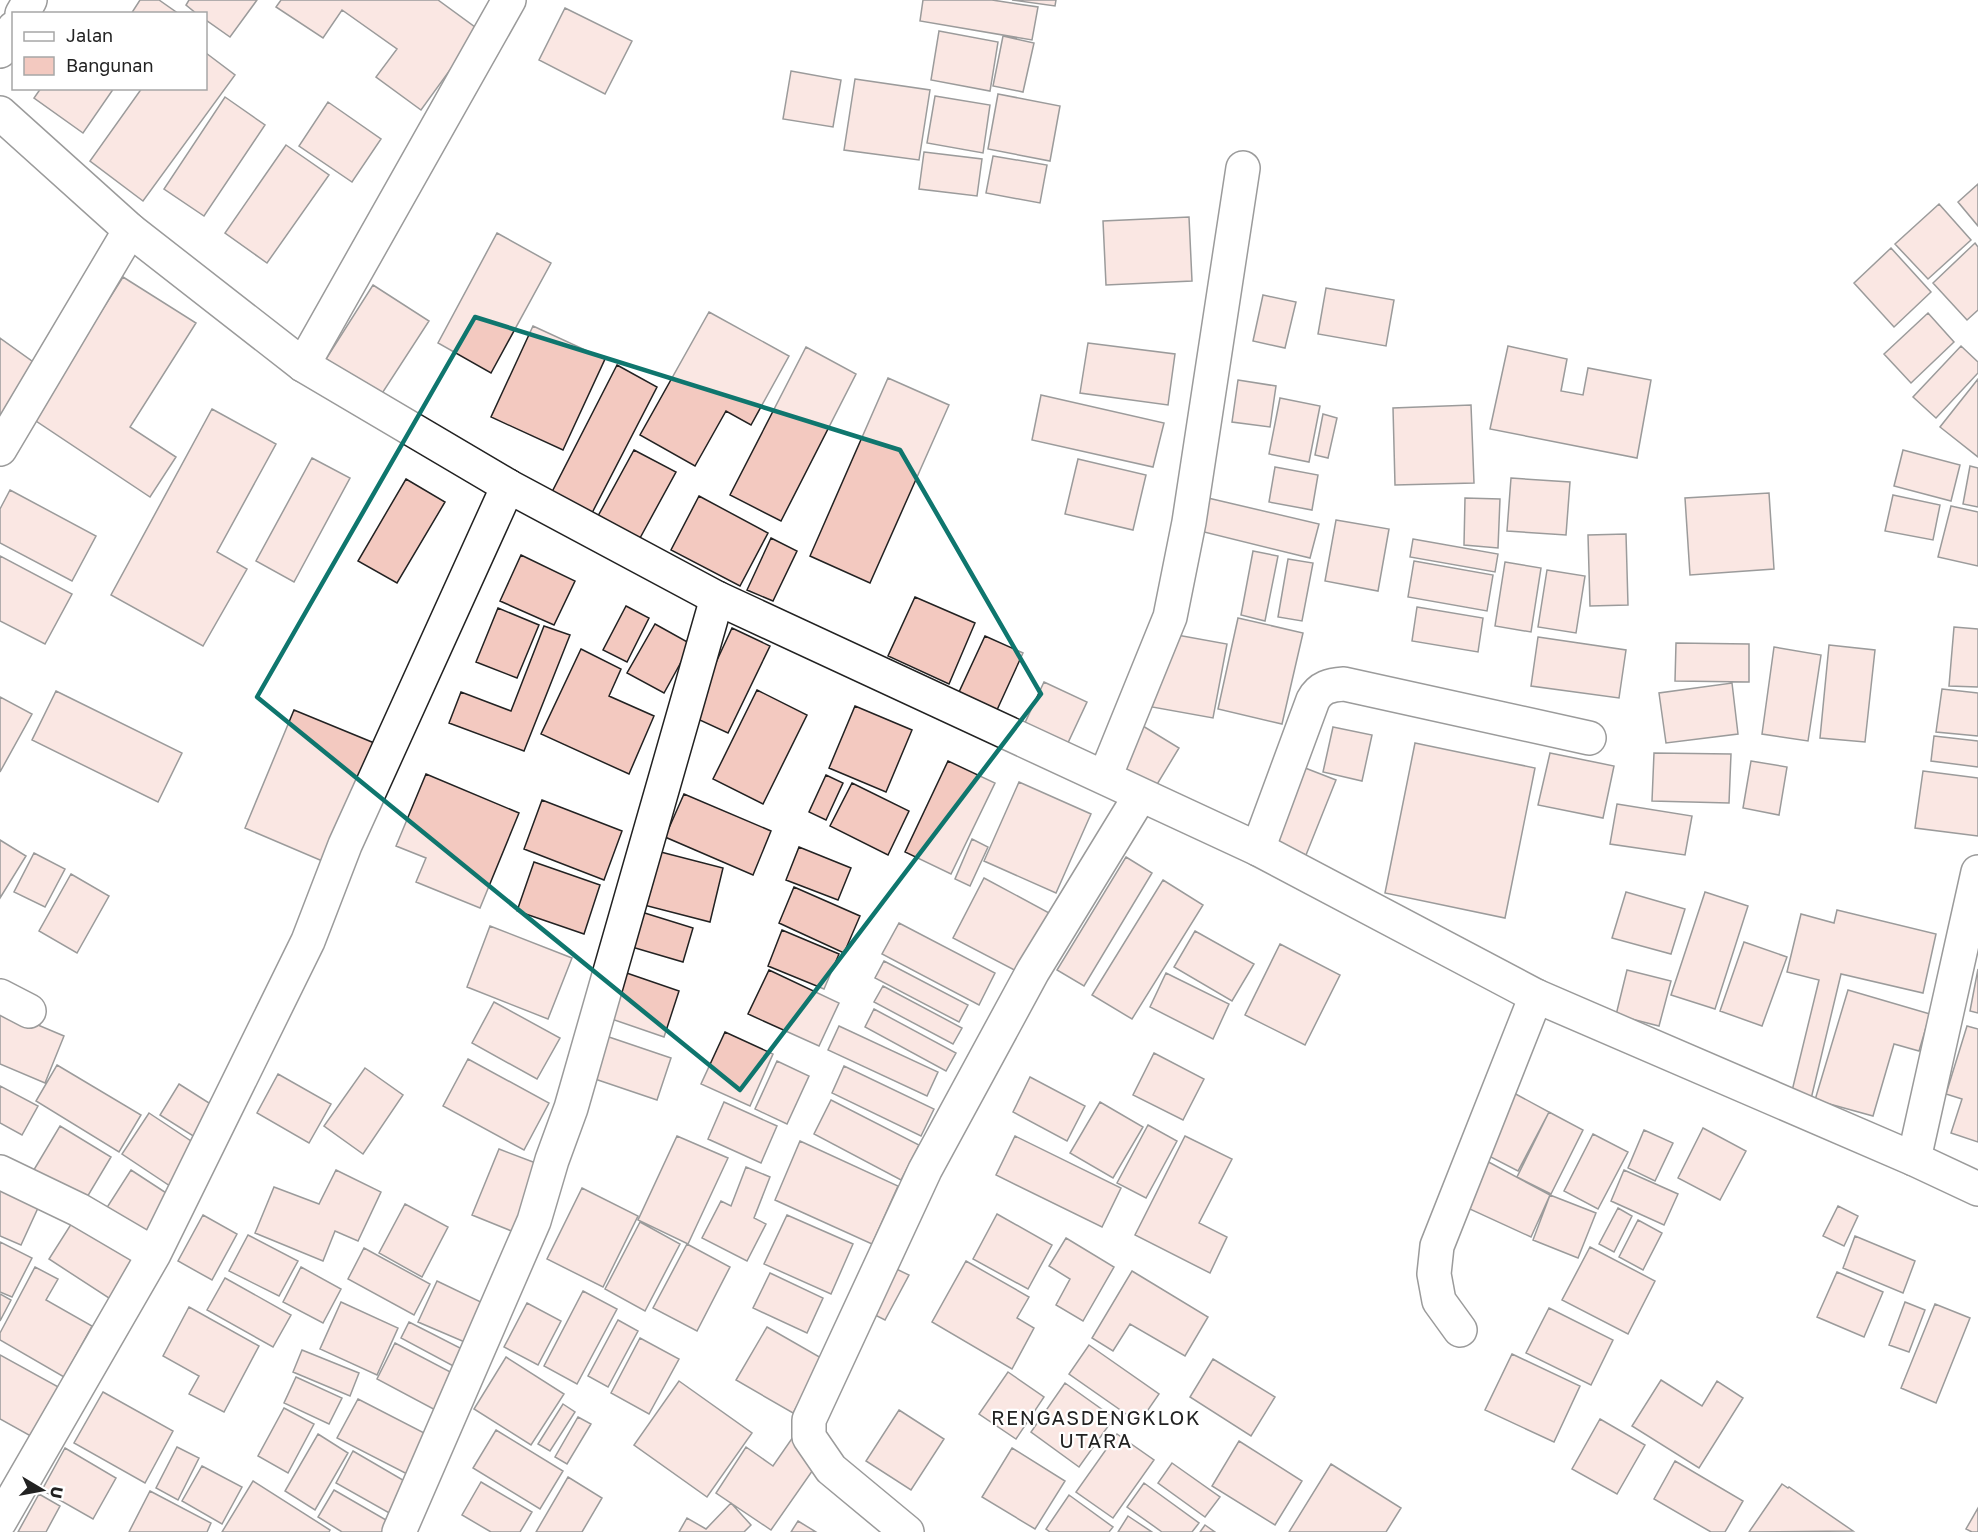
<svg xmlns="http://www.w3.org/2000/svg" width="1978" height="1532" font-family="'Golos Text',sans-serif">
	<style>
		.building { fill: #f3c9c0; stroke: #222; stroke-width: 1.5 }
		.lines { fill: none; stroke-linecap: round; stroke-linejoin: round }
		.minor-casing { stroke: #222; stroke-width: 36 }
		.tertiary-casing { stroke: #222; stroke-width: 36 }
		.minor { stroke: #fff; stroke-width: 33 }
		.tertiary { stroke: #fff; stroke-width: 33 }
		.marked { fill: none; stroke: #0f766e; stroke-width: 4.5; stroke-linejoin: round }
		.labels { text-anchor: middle; stroke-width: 4.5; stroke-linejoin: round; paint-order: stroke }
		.quarter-label { font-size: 20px; letter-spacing: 1.5px; fill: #222; stroke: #fff }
	</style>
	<rect width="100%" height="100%" fill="#fff"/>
	<path class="building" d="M 140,0 L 159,0 L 179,14 L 131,14 Z
		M 189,0 L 257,0 L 230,37 L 206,20 L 206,14 L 197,14 L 186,5 Z
		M 281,0 L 438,0 L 479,30 L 421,110 L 376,77 L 397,49 L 342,10 L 323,38 L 276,7 Z
		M 923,0 L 992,0 L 1038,7 L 1032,40 L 920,21 Z
		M 1012,0 L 1056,0 L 1055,6 Z
		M 565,8 L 632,41 L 605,94 L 539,60 Z
		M 939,31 L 998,42 L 990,91 L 931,80 Z
		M 1003,36 L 1034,43 L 1023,92 L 993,86 Z
		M 206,53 L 235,75 L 143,201 L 90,161 L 142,88 L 206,88 Z
		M 791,71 L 841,80 L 833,127 L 783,119 Z
		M 855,79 L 930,90 L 919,160 L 844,150 Z
		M 41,88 L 114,88 L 83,133 L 34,98 Z
		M 998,94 L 1060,106 L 1050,161 L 988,149 Z
		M 935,96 L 990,105 L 983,153 L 927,143 Z
		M 225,97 L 265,125 L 204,216 L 164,189 Z
		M 328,102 L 381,139 L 352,182 L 299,146 Z
		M 286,145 L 329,175 L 267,263 L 225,233 Z
		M 924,152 L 982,159 L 977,196 L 919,189 Z
		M 993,156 L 1047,165 L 1040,203 L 986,193 Z
		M 1978,184 L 1978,226 L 1958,202 Z
		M 1939,204 L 1971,240 L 1928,279 L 1895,244 Z
		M 1189,217 L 1192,281 L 1106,285 L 1103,221 Z
		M 497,233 L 551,263 L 491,373 L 438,343 Z
		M 1975,243 L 1978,247 L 1978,310 L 1967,320 L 1933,283 Z
		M 1891,248 L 1931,292 L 1894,327 L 1854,283 Z
		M 123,277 L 196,323 L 130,427 L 176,457 L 150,497 L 33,419 Z
		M 373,285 L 429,321 L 381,395 L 326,359 Z
		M 1326,288 L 1394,300 L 1386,346 L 1318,334 Z
		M 1263,295 L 1296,302 L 1285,348 L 1253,341 Z
		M 709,312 L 789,356 L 751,425 L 726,411 L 695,466 L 640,435 Z
		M 1928,313 L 1954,342 L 1911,383 L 1884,354 Z
		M 533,326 L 605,359 L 563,450 L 491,417 Z
		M 0,338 L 36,364 L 0,416 Z
		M 1088,343 L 1175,354 L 1168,405 L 1080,393 Z
		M 1508,346 L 1567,359 L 1561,391 L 1583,395 L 1588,368 L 1651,380 L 1637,458 L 1490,429 Z
		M 1961,346 L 1978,362 L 1978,373 L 1936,418 L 1913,397 Z
		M 806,347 L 856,374 L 781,521 L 730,495 Z
		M 617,365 L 657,387 L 592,513 L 552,492 Z
		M 888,378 L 949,405 L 870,583 L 810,556 Z
		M 1978,379 L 1978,457 L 1940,427 Z
		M 1238,380 L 1276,386 L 1270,427 L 1232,422 Z
		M 1041,395 L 1164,423 L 1153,467 L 1032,440 Z
		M 1280,398 L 1320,406 L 1309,462 L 1269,454 Z
		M 1471,405 L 1474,483 L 1395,485 L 1393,408 Z
		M 212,409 L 276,444 L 217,552 L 247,569 L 203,646 L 111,595 Z
		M 1323,414 L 1337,418 L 1328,458 L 1315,455 Z
		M 634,450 L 676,472 L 640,538 L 598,516 Z
		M 1903,450 L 1960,465 L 1951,501 L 1894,486 Z
		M 312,458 L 350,478 L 294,582 L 256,561 Z
		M 1078,459 L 1146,475 L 1133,530 L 1065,514 Z
		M 1970,466 L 1978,468 L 1978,507 L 1963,504 Z
		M 1275,467 L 1318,475 L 1312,510 L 1269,502 Z
		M 1511,478 L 1570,482 L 1566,535 L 1507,531 Z
		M 406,479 L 445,502 L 397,583 L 358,561 Z
		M 10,490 L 96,536 L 72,581 L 0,543 L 0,509 Z
		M 1769,493 L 1774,569 L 1690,575 L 1685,498 Z
		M 1893,495 L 1940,505 L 1933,540 L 1885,531 Z
		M 699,496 L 768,533 L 740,586 L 671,550 Z
		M 1208,498 L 1319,524 L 1310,558 L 1200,531 Z
		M 1465,498 L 1500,499 L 1498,548 L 1464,545 Z
		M 1951,506 L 1978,512 L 1978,566 L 1938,557 Z
		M 1336,520 L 1389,529 L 1378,591 L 1325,581 Z
		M 1626,534 L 1628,605 L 1590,606 L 1588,535 Z
		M 771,538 L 797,551 L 773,601 L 747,590 Z
		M 1413,539 L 1498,554 L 1495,572 L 1410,557 Z
		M 1253,551 L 1278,556 L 1265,621 L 1241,615 Z
		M 521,555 L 575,581 L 554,625 L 500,601 Z
		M 0,556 L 72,594 L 45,644 L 0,621 Z
		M 1288,559 L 1313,563 L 1302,621 L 1278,617 Z
		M 1414,561 L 1493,575 L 1487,611 L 1408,597 Z
		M 1505,562 L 1541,568 L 1531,632 L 1495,626 Z
		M 1547,570 L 1585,576 L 1576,633 L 1538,627 Z
		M 915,597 L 975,623 L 949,684 L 888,656 Z
		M 626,606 L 649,618 L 627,662 L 603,650 Z
		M 1417,607 L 1483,618 L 1478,652 L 1412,641 Z
		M 498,608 L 539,625 L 517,678 L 476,662 Z
		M 1238,618 L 1303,633 L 1282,724 L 1218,709 Z
		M 655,624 L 691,644 L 664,693 L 627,673 Z
		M 544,626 L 570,635 L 524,751 L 449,723 L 461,692 L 511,711 Z
		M 1954,627 L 1978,629 L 1978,687 L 1949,686 Z
		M 732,628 L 770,646 L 728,733 L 691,716 Z
		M 1166,633 L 1227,644 L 1213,718 L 1152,707 Z
		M 985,636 L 1023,653 L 991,723 L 953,705 Z
		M 1538,637 L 1626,650 L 1619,698 L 1531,686 Z
		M 1676,643 L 1749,644 L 1749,682 L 1675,681 Z
		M 1829,645 L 1875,650 L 1865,742 L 1820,738 Z
		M 1774,647 L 1821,655 L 1808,741 L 1762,734 Z
		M 581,649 L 621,669 L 609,696 L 654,716 L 629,774 L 541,734 Z
		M 1044,682 L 1087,702 L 1066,747 L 1023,727 Z
		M 1732,683 L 1738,734 L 1666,743 L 1659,693 Z
		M 1942,689 L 1978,693 L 1978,736 L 1936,732 Z
		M 757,690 L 807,715 L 763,804 L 713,779 Z
		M 56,691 L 182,753 L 158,802 L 32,740 Z
		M 0,697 L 32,714 L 0,772 Z
		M 855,706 L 912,730 L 886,792 L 829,768 Z
		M 294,710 L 384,747 L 334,866 L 245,828 Z
		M 1138,723 L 1179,748 L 1150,796 L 1109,771 Z
		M 1333,727 L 1372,735 L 1362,781 L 1323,772 Z
		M 1934,736 L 1978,741 L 1978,767 L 1931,761 Z
		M 1415,743 L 1535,768 L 1505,918 L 1385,893 Z
		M 1550,753 L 1614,766 L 1603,818 L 1538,805 Z
		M 1654,753 L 1731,754 L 1729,803 L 1652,801 Z
		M 948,761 L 995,783 L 951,874 L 905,852 Z
		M 1751,761 L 1787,767 L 1779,815 L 1743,808 Z
		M 1300,766 L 1336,780 L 1306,855 L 1270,840 Z
		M 1923,771 L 1978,778 L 1978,836 L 1915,828 Z
		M 426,774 L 519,813 L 480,908 L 416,882 L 426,858 L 396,846 Z
		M 826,775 L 843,783 L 826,820 L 809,812 Z
		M 1019,782 L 1091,814 L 1056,893 L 984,861 Z
		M 852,783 L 909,811 L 888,855 L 830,826 Z
		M 684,794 L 771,831 L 753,875 L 665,837 Z
		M 542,800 L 622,831 L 604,880 L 524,849 Z
		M 1617,804 L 1692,816 L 1685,855 L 1610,844 Z
		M 972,839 L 988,847 L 970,886 L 955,879 Z
		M 0,840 L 26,856 L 0,898 Z
		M 799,847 L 851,868 L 838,900 L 786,880 Z
		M 653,850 L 723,868 L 710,922 L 640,904 Z
		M 34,853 L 65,869 L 45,907 L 14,892 Z
		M 1126,857 L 1152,873 L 1084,986 L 1057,970 Z
		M 534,862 L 600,885 L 584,934 L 517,911 Z
		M 71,874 L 109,896 L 77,953 L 39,931 Z
		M 984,878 L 1051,914 L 1020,973 L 953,938 Z
		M 1163,880 L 1203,905 L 1132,1019 L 1092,995 Z
		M 794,887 L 860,916 L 844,953 L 779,923 Z
		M 1626,892 L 1685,909 L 1671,954 L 1612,938 Z
		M 1705,892 L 1748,906 L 1715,1009 L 1671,995 Z
		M 635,910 L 693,928 L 683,962 L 625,945 Z
		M 1837,910 L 1936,934 L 1923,993 L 1841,974 L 1811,1099 L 1791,1095 L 1819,980 L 1787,972 L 1801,914 L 1834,923 Z
		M 899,923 L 995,973 L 979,1005 L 882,954 Z
		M 490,926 L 572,958 L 548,1019 L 467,987 Z
		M 782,930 L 839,954 L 824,989 L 768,966 Z
		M 1195,931 L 1254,964 L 1232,1001 L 1174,967 Z
		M 1744,942 L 1787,957 L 1762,1026 L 1720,1011 Z
		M 1280,944 L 1340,975 L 1305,1045 L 1245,1015 Z
		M 884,961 L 968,1005 L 959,1022 L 875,978 Z
		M 615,969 L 679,991 L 664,1037 L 600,1015 Z
		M 1978,969 L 1978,1013 L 1970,1011 Z
		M 769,970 L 839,1003 L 819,1046 L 748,1014 Z
		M 1627,970 L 1671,981 L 1659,1026 L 1616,1015 Z
		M 1166,973 L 1229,1004 L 1213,1039 L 1150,1007 Z
		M 883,986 L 962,1028 L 953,1044 L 874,1002 Z
		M 1848,990 L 1930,1014 L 1919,1051 L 1894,1044 L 1873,1116 L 1815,1100 Z
		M 494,1002 L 560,1038 L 537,1079 L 472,1043 Z
		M 0,1009 L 64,1036 L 45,1083 L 0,1064 Z
		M 874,1009 L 956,1053 L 946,1071 L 865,1027 Z
		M 839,1026 L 938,1072 L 927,1096 L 828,1050 Z
		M 1967,1026 L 1978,1029 L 1978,1142 L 1951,1133 L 1962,1099 L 1946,1094 Z
		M 725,1032 L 773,1054 L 750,1106 L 701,1084 Z
		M 606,1036 L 671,1058 L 657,1100 L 592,1078 Z
		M 1154,1053 L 1204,1079 L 1183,1120 L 1133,1095 Z
		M 468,1059 L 549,1103 L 524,1150 L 443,1106 Z
		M 777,1061 L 809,1076 L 787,1124 L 755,1109 Z
		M 57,1065 L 141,1115 L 119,1152 L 36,1101 Z
		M 844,1066 L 934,1109 L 921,1136 L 832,1093 Z
		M 365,1068 L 403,1095 L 363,1154 L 324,1126 Z
		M 278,1074 L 331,1104 L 309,1143 L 257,1113 Z
		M 1030,1077 L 1085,1106 L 1067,1141 L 1013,1112 Z
		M 179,1084 L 217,1108 L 198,1139 L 160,1115 Z
		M 0,1086 L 38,1106 L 22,1135 L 0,1123 Z
		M 1512,1092 L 1549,1112 L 1518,1171 L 1481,1152 Z
		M 831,1100 L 919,1145 L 901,1180 L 814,1134 Z
		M 724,1102 L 777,1126 L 761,1163 L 708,1139 Z
		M 1100,1102 L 1143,1127 L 1113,1178 L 1070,1153 Z
		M 1549,1112 L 1583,1130 L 1551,1194 L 1517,1177 Z
		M 149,1113 L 203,1149 L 176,1190 L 122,1154 Z
		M 1148,1125 L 1177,1141 L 1146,1198 L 1117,1183 Z
		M 60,1126 L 111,1157 L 83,1204 L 32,1173 Z
		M 1703,1128 L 1746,1151 L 1720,1200 L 1678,1178 Z
		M 1644,1130 L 1673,1143 L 1655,1181 L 1628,1168 Z
		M 1593,1134 L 1628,1152 L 1598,1209 L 1564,1191 Z
		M 677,1136 L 728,1158 L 688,1244 L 638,1220 Z
		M 1015,1136 L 1121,1188 L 1102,1227 L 996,1175 Z
		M 1185,1136 L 1232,1159 L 1199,1223 L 1227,1237 L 1210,1273 L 1135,1235 Z
		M 800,1141 L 898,1186 L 872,1244 L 775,1200 Z
		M 499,1149 L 541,1165 L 514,1232 L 472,1215 Z
		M 1483,1159 L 1550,1195 L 1531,1237 L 1461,1205 Z
		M 746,1167 L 770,1177 L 754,1218 L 766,1224 L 747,1261 L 702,1238 L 721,1201 L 731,1206 Z
		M 131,1170 L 177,1200 L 152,1239 L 106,1209 Z
		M 336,1170 L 381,1192 L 358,1241 L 335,1231 L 323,1261 L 255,1233 L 274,1187 L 319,1204 Z
		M 1624,1170 L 1678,1194 L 1664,1225 L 1611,1201 Z
		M 0,1177 L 43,1197 L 21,1245 L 0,1236 Z
		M 582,1188 L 638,1216 L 603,1287 L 547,1259 Z
		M 1550,1195 L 1596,1213 L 1578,1258 L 1533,1240 Z
		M 405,1204 L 448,1227 L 422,1277 L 379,1253 Z
		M 1838,1206 L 1858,1216 L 1844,1246 L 1823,1236 Z
		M 1618,1208 L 1632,1216 L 1614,1252 L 1599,1244 Z
		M 997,1214 L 1052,1245 L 1028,1289 L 973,1259 Z
		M 203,1215 L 237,1234 L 212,1280 L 178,1261 Z
		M 787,1215 L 853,1244 L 831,1294 L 764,1264 Z
		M 75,1218 L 142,1261 L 115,1302 L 49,1259 Z
		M 1638,1220 L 1662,1233 L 1643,1270 L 1619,1257 Z
		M 640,1222 L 680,1244 L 645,1311 L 605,1289 Z
		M 248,1235 L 298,1261 L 279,1296 L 229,1271 Z
		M 1855,1236 L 1915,1261 L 1903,1293 L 1843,1268 Z
		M 1066,1238 L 1114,1267 L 1083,1321 L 1056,1305 L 1070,1279 L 1049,1266 Z
		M 0,1242 L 32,1258 L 12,1297 L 0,1292 Z
		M 687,1244 L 730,1267 L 697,1331 L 653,1308 Z
		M 1590,1247 L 1655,1281 L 1628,1334 L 1562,1300 Z
		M 364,1248 L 430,1284 L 414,1315 L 348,1279 Z
		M 966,1261 L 1029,1297 L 1017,1318 L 1034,1328 L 1012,1369 L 932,1322 Z
		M 890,1266 L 909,1275 L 885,1320 L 867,1311 Z
		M 35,1267 L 58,1279 L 46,1300 L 92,1326 L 64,1377 L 0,1340 L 0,1333 Z
		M 301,1267 L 341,1289 L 323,1323 L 283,1302 Z
		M 1132,1271 L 1208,1317 L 1185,1356 L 1130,1324 L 1113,1351 L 1092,1338 Z
		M 1837,1272 L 1883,1292 L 1864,1337 L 1817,1317 Z
		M 770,1273 L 823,1298 L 807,1333 L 753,1308 Z
		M 225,1278 L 291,1315 L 273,1347 L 207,1310 Z
		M 437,1281 L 485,1304 L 467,1343 L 418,1322 Z
		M 583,1291 L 617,1309 L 577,1384 L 544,1366 Z
		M 0,1294 L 11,1300 L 0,1321 Z
		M 341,1302 L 398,1328 L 377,1375 L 320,1349 Z
		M 1905,1302 L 1925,1310 L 1909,1352 L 1889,1345 Z
		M 527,1303 L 561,1321 L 538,1365 L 504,1347 Z
		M 1935,1304 L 1970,1318 L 1936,1403 L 1901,1388 Z
		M 189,1307 L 259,1346 L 224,1412 L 189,1394 L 199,1376 L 163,1356 Z
		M 1549,1308 L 1613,1340 L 1591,1385 L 1526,1353 Z
		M 618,1320 L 638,1331 L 608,1387 L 588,1376 Z
		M 409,1322 L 466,1351 L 457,1368 L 401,1338 Z
		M 767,1327 L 823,1359 L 793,1413 L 736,1380 Z
		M 640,1338 L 679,1359 L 649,1414 L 611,1393 Z
		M 395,1343 L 458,1376 L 439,1412 L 377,1379 Z
		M 1089,1345 L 1159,1394 L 1139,1423 L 1069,1374 Z
		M 302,1350 L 359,1373 L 350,1396 L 293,1372 Z
		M 1512,1354 L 1580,1386 L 1554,1442 L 1485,1410 Z
		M 0,1355 L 62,1389 L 36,1439 L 0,1419 Z
		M 506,1357 L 564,1394 L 531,1445 L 474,1409 Z
		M 1213,1359 L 1275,1397 L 1251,1436 L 1190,1397 Z
		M 1008,1372 L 1044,1397 L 1016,1439 L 979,1414 Z
		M 296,1377 L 342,1398 L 329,1424 L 284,1403 Z
		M 1661,1380 L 1702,1406 L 1717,1381 L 1743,1398 L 1699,1468 L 1632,1426 Z
		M 679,1381 L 752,1433 L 707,1497 L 634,1445 Z
		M 1065,1383 L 1114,1418 L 1079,1467 L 1031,1432 Z
		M 103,1392 L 173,1431 L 145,1483 L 74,1443 Z
		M 358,1399 L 432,1437 L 411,1476 L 337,1438 Z
		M 563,1404 L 575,1412 L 550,1451 L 538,1444 Z
		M 284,1408 L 314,1424 L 288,1473 L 258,1456 Z
		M 899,1410 L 944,1439 L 911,1490 L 866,1461 Z
		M 578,1417 L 591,1424 L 567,1464 L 555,1457 Z
		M 1600,1419 L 1645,1445 L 1617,1494 L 1572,1469 Z
		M 496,1430 L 563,1471 L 540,1509 L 473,1468 Z
		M 318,1434 L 348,1453 L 315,1510 L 285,1491 Z
		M 1117,1434 L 1154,1460 L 1113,1518 L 1076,1492 Z
		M 793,1437 L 822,1457 L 771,1530 L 716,1493 L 746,1447 L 773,1466 Z
		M 1239,1441 L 1302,1481 L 1275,1525 L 1212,1486 Z
		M 177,1447 L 199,1458 L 178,1500 L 156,1488 Z
		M 65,1448 L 116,1478 L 93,1519 L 42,1490 Z
		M 1012,1448 L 1065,1481 L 1035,1529 L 982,1497 Z
		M 353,1451 L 408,1483 L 391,1514 L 336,1483 Z
		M 1675,1461 L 1743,1501 L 1725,1532 L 1711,1532 L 1654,1499 Z
		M 1172,1463 L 1220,1497 L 1205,1517 L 1158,1483 Z
		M 1331,1464 L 1401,1508 L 1386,1532 L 1289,1532 Z
		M 202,1466 L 242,1487 L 222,1524 L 182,1501 Z
		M 568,1477 L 602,1498 L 582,1532 L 536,1532 Z
		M 253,1481 L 330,1530 L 329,1532 L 222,1532 Z
		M 481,1482 L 532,1512 L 520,1532 L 491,1532 L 462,1515 Z
		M 1144,1483 L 1199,1523 L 1192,1532 L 1162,1532 L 1127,1507 Z
		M 1782,1484 L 1788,1488 L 1789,1487 L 1853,1531 L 1749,1532 Z
		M 334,1490 L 393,1524 L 388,1532 L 342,1532 L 318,1517 Z
		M 150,1491 L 211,1523 L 207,1532 L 129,1532 Z
		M 39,1494 L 60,1506 L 46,1532 L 18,1532 Z
		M 1069,1495 L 1113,1527 L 1109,1532 L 1050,1532 L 1046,1529 Z
		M 731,1503 L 751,1525 L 744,1532 L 679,1532 L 687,1518 L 706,1529 Z
		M 1978,1508 L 1978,1532 L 1972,1532 L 1966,1529 Z
		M 1128,1516 L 1152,1532 L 1118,1532 Z
		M 798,1521 L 816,1532 L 791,1532 Z
		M 1205,1525 L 1215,1532 L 1200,1532 Z"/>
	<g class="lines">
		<defs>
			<path id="minor" d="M 22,14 L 30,0
				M 0,51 L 14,28
				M 303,365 L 509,0
				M 0,449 L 130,230
				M 1105,777 L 1170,617 L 1189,522 L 1243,168
				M 1258,849 L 1313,700 C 1320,687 1330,685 1344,684 L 1589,738
				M 0,996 L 29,1011
				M 1914,1159 L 1978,872
				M 0,1172 L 79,1210 L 154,1254
				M 1460,1330 L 1439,1301 L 1434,1274 L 1437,1246 L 1536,996
				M 0,1521 L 154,1254 L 308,941 L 345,845 L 508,486
				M 399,1532 L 534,1221 L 552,1160 L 571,1108 L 717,598
				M 907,1532 L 831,1469 L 809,1437 L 809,1420 L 925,1170 L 1033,971 L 1140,796"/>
			<path id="tertiary" d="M 0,113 L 130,230 L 303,365 L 508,486 L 717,598 L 1258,849 L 1536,996 L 1914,1159 L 1978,1189"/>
		</defs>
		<use href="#minor" class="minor-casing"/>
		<use href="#tertiary" class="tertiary-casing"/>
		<use href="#minor" class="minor"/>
		<use href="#tertiary" class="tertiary"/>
	</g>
	<path d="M0 0H1978V1532H0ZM 475,317 L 900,450 L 1041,694 L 740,1090 L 257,697 Z" fill="#fff" fill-opacity=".55" fill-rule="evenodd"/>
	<path class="marked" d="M 475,317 L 900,450 L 1041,694 L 740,1090 L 257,697 Z"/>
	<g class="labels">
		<g class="quarter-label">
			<text x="1096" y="1425">RENGASDENGKLOK<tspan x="1096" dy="23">UTARA</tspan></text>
		</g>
	</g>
	<rect x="12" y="12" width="195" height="78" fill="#ffffff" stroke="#a7a7a7" stroke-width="1.5"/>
	<rect x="24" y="32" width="30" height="9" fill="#ffffff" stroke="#a7a7a7" stroke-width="1.5"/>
	<text x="66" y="42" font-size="18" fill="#222222">Jalan</text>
	<rect x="24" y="57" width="30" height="18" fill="#f3c9c0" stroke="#a7a7a7" stroke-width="1.5"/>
	<text x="66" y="72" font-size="18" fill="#222222">Bangunan</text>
	<g transform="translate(42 1490) rotate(100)" stroke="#ffffff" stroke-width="4.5" paint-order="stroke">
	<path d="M0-4.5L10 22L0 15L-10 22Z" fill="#222222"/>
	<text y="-9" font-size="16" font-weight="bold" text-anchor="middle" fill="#222222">U</text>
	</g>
</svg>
